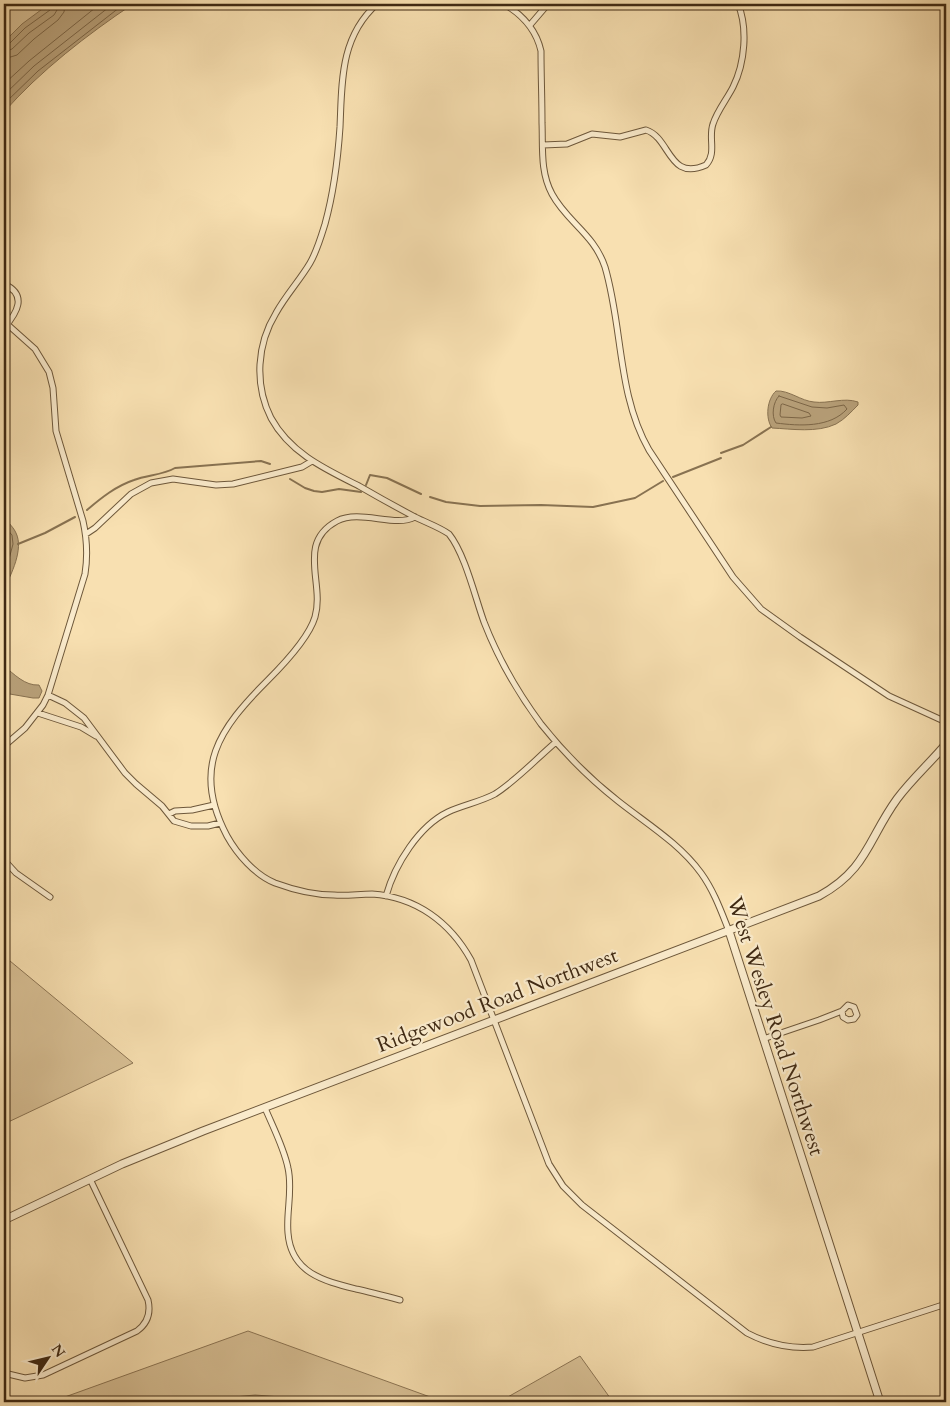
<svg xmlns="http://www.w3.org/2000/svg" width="950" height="1406" font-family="Cardo,serif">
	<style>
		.green { fill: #d9c196; stroke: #8c7554 }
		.water { fill: #b9a27b; stroke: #887251 }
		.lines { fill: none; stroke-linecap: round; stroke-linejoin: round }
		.shore { stroke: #7c6647; stroke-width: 1 }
		.stream { stroke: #887251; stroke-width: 2 }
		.minor-casing { stroke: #6d573a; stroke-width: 7 }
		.tertiary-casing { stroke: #6d573a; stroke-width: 9 }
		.minor { stroke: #faebcc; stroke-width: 5 }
		.tertiary { stroke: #faebcc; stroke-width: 7 }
		.labels { text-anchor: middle; stroke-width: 4.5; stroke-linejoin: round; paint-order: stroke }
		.street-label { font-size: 21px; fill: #3f2913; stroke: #faebcc }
	</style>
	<rect width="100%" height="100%" fill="#f8e0b1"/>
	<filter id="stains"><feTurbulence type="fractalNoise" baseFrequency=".004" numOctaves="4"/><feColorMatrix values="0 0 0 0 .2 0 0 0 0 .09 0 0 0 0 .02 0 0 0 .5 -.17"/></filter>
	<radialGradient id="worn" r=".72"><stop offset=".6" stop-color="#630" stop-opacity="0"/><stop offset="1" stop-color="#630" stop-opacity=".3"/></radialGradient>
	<path class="green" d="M 4,4 L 55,4 L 4,52 Z
		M 4,956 L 133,1063 L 4,1124 Z
		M 248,1331 L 444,1402 L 51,1402 Z
		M 580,1356 L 613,1402 L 499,1402 Z"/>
	<path class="water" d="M 49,4 L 133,4 C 88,34 40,71 4,112 L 4,42 L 22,24 Z
		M 776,391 C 789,390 801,401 814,402 C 828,404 844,397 858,402 L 858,405 C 851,412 845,419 836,424 C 817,433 792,429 772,428 C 765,418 767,399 776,391 Z
		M 4,518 C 8,522 14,528 16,533 C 24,549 11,575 4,589 Z
		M 4,666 C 14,674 25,686 39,685 L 42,691 L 39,698 L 33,698 L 4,693 Z
		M 255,1395 L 281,1397 L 293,1402 L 211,1402 L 224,1398 Z"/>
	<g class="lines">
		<path class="shore" d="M 4,45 L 9,44 L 25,28 L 50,10 L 52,4
			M 4,52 L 12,49 L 29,33 L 54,15 L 57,10 L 58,4
			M 4,59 L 17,55 L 34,39 L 58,20 L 64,12 L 65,4
			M 4,84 L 29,61 L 100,4
			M 4,95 L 34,66 L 113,4
			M 4,104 L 38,71 L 124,4
			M 779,396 L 812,407 L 827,408 L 844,405 L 847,409 C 830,428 799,426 776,423 C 771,416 773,402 779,396 Z
			M 783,404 L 809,413 L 811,416 L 802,418 L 781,417 L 780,415 L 781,405 Z
			M 4,526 L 12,535 L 13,544 L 4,578"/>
		<path class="stream" d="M 721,453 L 743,445 L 771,427
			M 673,477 L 721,458
			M 290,479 L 305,488 L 314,491 L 322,492 L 339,489 L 361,492
			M 366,485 L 370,475 L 387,478 L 421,494
			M 430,497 L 446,502 L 480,506 L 541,505 L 593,507 L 635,498 L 663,481
			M 87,510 C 101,498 116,486 134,480 C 147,475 163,475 175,468 L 261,461 L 270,464
			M 18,544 L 45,533 L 75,517"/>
		<defs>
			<path id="minor" d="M 377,4 C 340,37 342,82 340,127 C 338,157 333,195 325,224 C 321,237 317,251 310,263 C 300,280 286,295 276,313 C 257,344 254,384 271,418 C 290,453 325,469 359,486 C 378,497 396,507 415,517 C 427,523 439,527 449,534 C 465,554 475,597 484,622 C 498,658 518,693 541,724 C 564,753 590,779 618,801 C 647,824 679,843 701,873 C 714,891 721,911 729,931
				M 504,4 C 523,15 536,29 541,51 C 541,75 542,99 542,123 C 543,147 540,172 552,194 C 567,222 594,234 605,267 C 623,328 617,394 649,450 L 733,577 L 761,609 L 800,637 L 889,696 L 946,722
				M 530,25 L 548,4
				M 543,145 L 567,144 L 592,134 L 620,137 L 646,130 C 671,138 668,182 706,165 C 717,153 708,138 713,124 C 717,111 727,99 733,87 C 745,63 748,28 738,4
				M 4,284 C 28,295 17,313 4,328
				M 415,517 C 395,528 360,509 337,521 C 296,543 325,583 315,617 C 309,637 283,665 268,680 C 219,729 191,768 227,836 C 237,854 255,875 275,883 C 294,890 314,895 334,895 C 347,896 359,894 372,894 C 416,897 450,922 471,960 L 549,1164 L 563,1186 L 582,1205 L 747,1333 C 768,1344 789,1349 813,1347 L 946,1304
				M 86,534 L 95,528 L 131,494 L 151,483 L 173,479 L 216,485 L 233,484 L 302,467 L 312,461
				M 48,695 L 65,703 L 84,718 L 125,773 L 136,784 L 162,806 L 174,821 L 191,826 L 208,826 L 220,823
				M 38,713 L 81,727 L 96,736
				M 4,746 L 25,728 L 43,705 L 48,695 L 85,574 C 88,555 87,539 83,521 L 56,431 L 53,388 L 49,372 L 35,349 L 7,324
				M 169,814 L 175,811 L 192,810 L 214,805
				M 4,860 L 16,873 L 50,897
				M 386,896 C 395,864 419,826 448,812 C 463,805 480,802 495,794 C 518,779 536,759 556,742
				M 763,1039 L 819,1020 L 842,1011 L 848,1005 L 854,1007 L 857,1015 L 854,1019 L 848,1020 L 843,1017 L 842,1011
				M 265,1108 C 273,1127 284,1148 288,1168 C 293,1190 286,1212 288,1233 C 291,1273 324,1281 356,1289 C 370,1292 385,1296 400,1300
				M 4,1373 L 25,1378 L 43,1375 L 137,1331 C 148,1323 151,1313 148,1300 L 90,1179"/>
			<path id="tertiary" d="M 729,931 L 880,1402
				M 4,1220 L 122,1164 L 203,1131 L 819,896 C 867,870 868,839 897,799 C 912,779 930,763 946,744"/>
		</defs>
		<use href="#minor" class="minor-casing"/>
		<use href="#tertiary" class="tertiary-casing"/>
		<use href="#minor" class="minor"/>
		<use href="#tertiary" class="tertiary"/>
	</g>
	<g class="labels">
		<g class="street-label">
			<text transform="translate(497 1000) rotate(-21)" y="7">Ridgewood Road Northwest</text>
			<text transform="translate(776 1026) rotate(72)" y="7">West Wesley Road Northwest</text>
		</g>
	</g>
	<rect width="950" height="1406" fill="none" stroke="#f8e0b1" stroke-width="20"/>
	<rect x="5" y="5" width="940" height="1396" fill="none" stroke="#3f2913" stroke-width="2.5"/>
	<rect x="10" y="10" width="930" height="1386" fill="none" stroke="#3f2913"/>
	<g transform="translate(48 1358) rotate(55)" stroke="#faebcc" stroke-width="4" paint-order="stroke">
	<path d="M0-4L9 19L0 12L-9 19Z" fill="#3f2913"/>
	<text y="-8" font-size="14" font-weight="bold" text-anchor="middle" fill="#3f2913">N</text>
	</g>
	<rect width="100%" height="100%" filter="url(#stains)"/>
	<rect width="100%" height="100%" fill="url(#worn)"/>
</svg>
